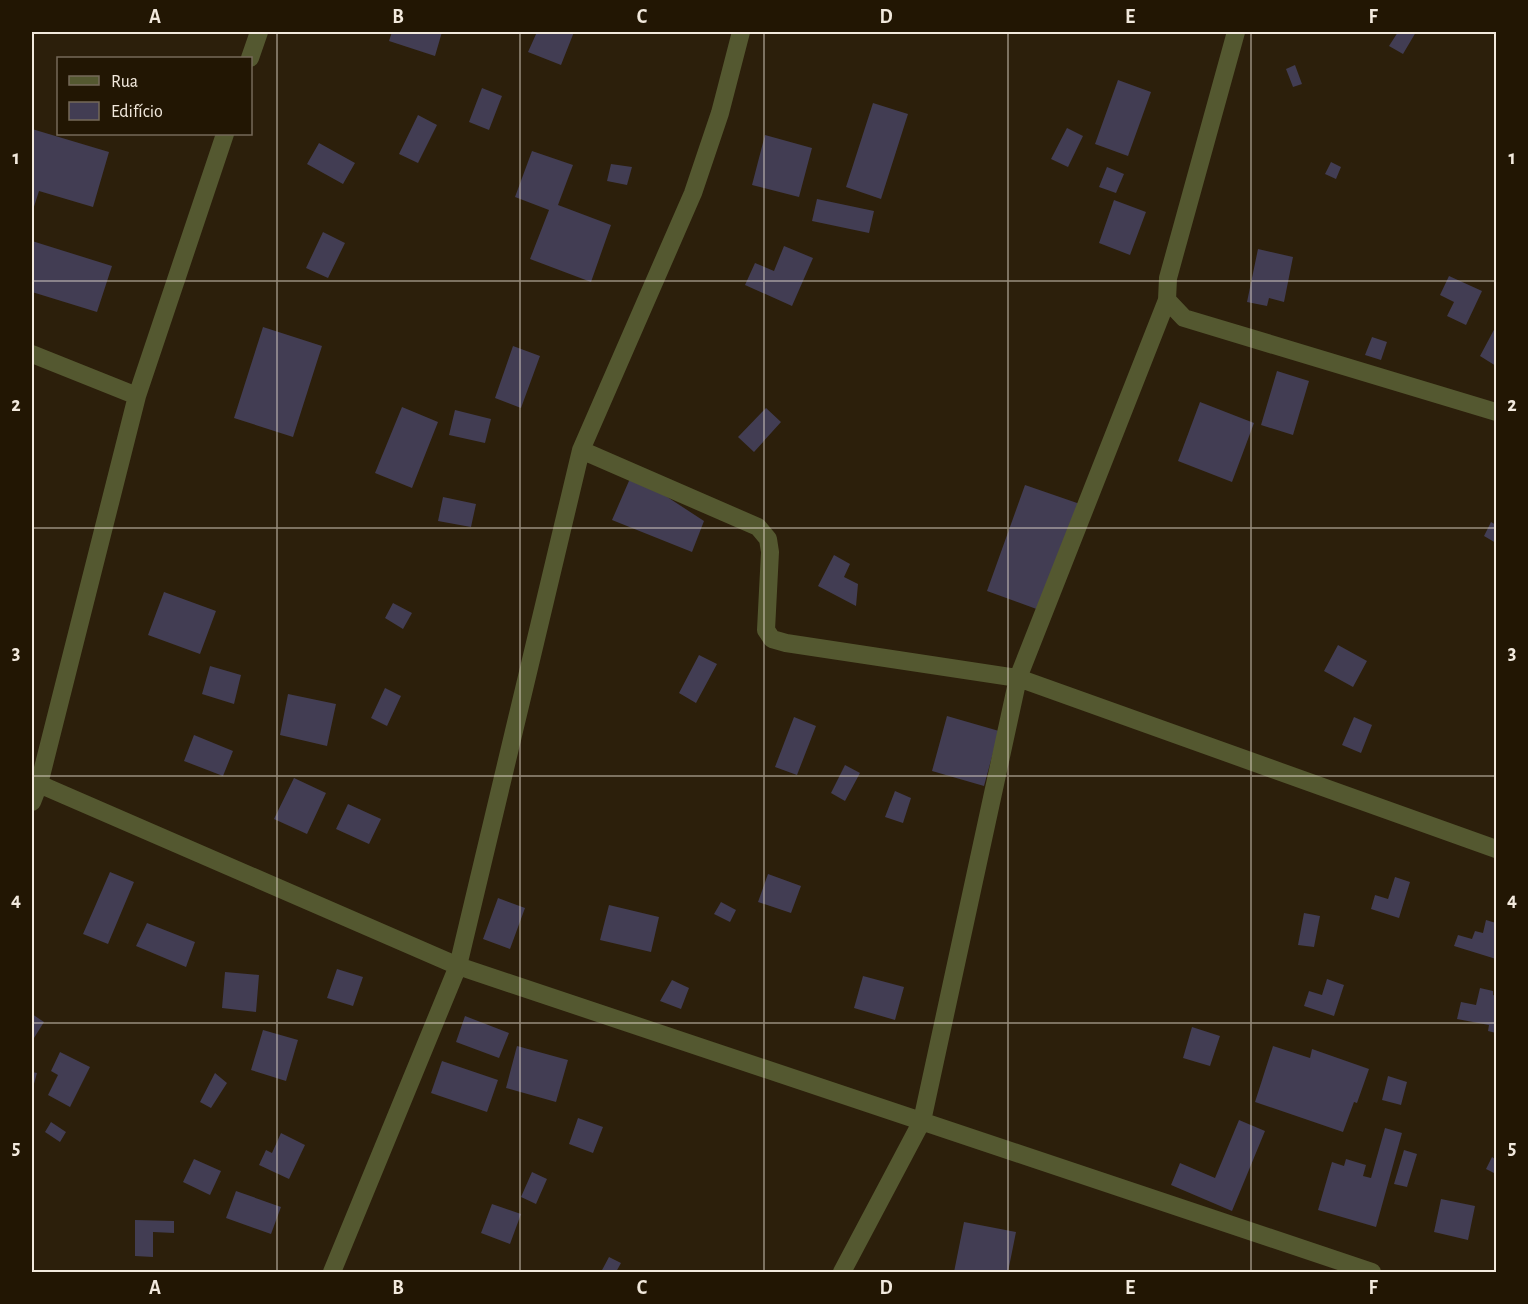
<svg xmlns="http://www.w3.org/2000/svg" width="1528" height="1304" font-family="'Alegreya Sans',sans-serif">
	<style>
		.building { fill: #423d53 }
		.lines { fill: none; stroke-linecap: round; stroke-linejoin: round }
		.minor { stroke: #545830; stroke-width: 18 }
		.grid { fill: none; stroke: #f2e9dd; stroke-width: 1.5; stroke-opacity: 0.55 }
		.neatline { fill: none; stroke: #f2e9dd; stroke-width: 2 }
		.grid-label { font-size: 20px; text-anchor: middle; font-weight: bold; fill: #f2e9dd }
	</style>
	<rect width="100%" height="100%" fill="#2c1f0b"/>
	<path class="building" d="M 392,32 L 442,32 L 435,56 L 389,41 Z
		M 537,32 L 574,32 L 561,65 L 528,52 Z
		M 1398,32 L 1416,32 L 1403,54 L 1389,46 Z
		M 1295,65 L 1302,84 L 1293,87 L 1286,69 Z
		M 1118,80 L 1151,92 L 1128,156 L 1095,144 Z
		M 482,88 L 502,96 L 489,130 L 469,122 Z
		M 873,103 L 908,114 L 881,199 L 846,187 Z
		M 418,115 L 437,125 L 418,163 L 399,154 Z
		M 1067,128 L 1083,136 L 1068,167 L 1051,159 Z
		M 32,129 L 109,152 L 93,207 L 39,191 L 32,213 Z
		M 765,135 L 812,148 L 799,197 L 752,185 Z
		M 319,143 L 355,163 L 343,184 L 307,164 Z
		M 532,151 L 573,165 L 558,205 L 611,225 L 591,282 L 530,259 L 549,210 L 515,197 Z
		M 1331,162 L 1341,167 L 1336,179 L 1325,174 Z
		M 611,164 L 632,167 L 627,185 L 607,181 Z
		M 1107,167 L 1124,174 L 1116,193 L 1099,187 Z
		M 817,199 L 874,211 L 869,233 L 812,221 Z
		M 1114,200 L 1146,212 L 1130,255 L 1099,243 Z
		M 323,232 L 345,243 L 328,278 L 306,268 Z
		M 32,241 L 112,266 L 97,312 L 32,292 Z
		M 784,246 L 813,258 L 792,306 L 745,285 L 755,263 L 774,271 Z
		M 1258,249 L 1293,257 L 1284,302 L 1269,298 L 1267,306 L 1247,302 Z
		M 1449,276 L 1482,291 L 1466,325 L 1447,316 L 1454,302 L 1440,295 Z
		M 1496,326 L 1496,366 L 1480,356 Z
		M 263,327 L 322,346 L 293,437 L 234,418 Z
		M 1372,337 L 1387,342 L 1381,360 L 1365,355 Z
		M 513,346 L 540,356 L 521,408 L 495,398 Z
		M 1277,371 L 1309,381 L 1293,435 L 1261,425 Z
		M 1200,402 L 1254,423 L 1232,482 L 1178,461 Z
		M 402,407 L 438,422 L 412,488 L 375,473 Z
		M 766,408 L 781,422 L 754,452 L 738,437 Z
		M 455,410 L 491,419 L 485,443 L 449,435 Z
		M 632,474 L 704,521 L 692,552 L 612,520 Z
		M 1025,485 L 1080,504 L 1042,611 L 987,591 Z
		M 443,497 L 476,504 L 471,527 L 438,521 Z
		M 1491,522 L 1496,525 L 1496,543 L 1484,536 Z
		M 834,555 L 850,564 L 844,577 L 858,584 L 856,606 L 818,586 Z
		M 164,592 L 216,611 L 200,654 L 148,635 Z
		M 393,603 L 412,613 L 403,629 L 385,618 Z
		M 1338,645 L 1367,661 L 1353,687 L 1324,671 Z
		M 699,655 L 717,664 L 696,703 L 679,693 Z
		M 210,666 L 241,675 L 234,704 L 202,694 Z
		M 385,688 L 401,696 L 387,726 L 371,718 Z
		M 288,694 L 336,704 L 327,746 L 280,735 Z
		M 947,716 L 999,731 L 984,786 L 932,771 Z
		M 794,717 L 816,726 L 797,775 L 775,767 Z
		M 1354,717 L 1372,725 L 1361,753 L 1342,745 Z
		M 194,735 L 233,751 L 223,776 L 184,761 Z
		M 845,765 L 860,773 L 845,801 L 831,793 Z
		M 294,778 L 326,793 L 307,834 L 274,819 Z
		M 895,791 L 911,798 L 903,823 L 885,817 Z
		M 348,804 L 381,819 L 369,844 L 336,829 Z
		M 110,872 L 134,882 L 108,944 L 83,934 Z
		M 768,874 L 801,886 L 791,913 L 758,902 Z
		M 1395,877 L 1410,882 L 1399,918 L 1371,909 L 1375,895 L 1388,899 Z
		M 498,898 L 525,908 L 510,949 L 483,939 Z
		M 721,902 L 736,910 L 730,922 L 714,914 Z
		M 609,905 L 659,917 L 651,952 L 600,940 Z
		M 1304,913 L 1320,916 L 1314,947 L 1298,945 Z
		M 1486,920 L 1496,923 L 1496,959 L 1454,946 L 1458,935 L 1472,939 L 1475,931 L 1483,933 Z
		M 147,923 L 195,942 L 186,967 L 136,946 Z
		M 337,969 L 363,977 L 353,1006 L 327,998 Z
		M 225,972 L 259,975 L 256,1012 L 222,1008 Z
		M 863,976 L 904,987 L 895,1020 L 854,1008 Z
		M 1327,979 L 1344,985 L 1334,1016 L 1304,1006 L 1309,991 L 1322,995 Z
		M 672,980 L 689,988 L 681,1009 L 660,1001 Z
		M 1480,988 L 1493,991 L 1493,995 L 1496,996 L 1496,1033 L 1488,1031 L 1489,1025 L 1457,1019 L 1461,1002 L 1476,1005 Z
		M 32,1014 L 44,1022 L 34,1038 L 32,1037 Z
		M 465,1016 L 509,1033 L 499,1058 L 456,1042 Z
		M 1192,1027 L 1220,1036 L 1210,1066 L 1183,1058 Z
		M 263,1030 L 298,1040 L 286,1081 L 251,1070 Z
		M 517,1046 L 568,1060 L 556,1102 L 506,1088 Z
		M 1273,1046 L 1310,1058 L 1312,1049 L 1369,1069 L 1357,1103 L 1354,1102 L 1343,1132 L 1255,1102 Z
		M 60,1052 L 90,1067 L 70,1107 L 48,1095 L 58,1075 L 51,1071 Z
		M 442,1061 L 498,1080 L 487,1112 L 431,1093 Z
		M 32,1072 L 37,1073 L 32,1091 Z
		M 215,1073 L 227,1083 L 211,1108 L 200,1102 Z
		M 1388,1076 L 1407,1082 L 1401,1105 L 1382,1100 Z
		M 578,1118 L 603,1127 L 593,1153 L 569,1144 Z
		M 1239,1120 L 1265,1131 L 1232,1211 L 1171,1185 L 1180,1163 L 1215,1178 Z
		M 51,1122 L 66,1132 L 60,1142 L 45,1132 Z
		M 1385,1128 L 1402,1133 L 1376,1227 L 1318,1210 L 1332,1162 L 1344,1166 L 1346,1159 L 1366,1165 L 1363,1176 L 1371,1178 Z
		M 281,1133 L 305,1145 L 289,1179 L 259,1165 L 266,1150 L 272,1153 Z
		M 1404,1150 L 1417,1154 L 1407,1187 L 1394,1184 Z
		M 1492,1157 L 1496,1160 L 1496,1168 L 1494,1173 L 1486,1169 Z
		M 194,1159 L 221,1171 L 210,1195 L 183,1182 Z
		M 532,1172 L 547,1179 L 536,1204 L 521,1197 Z
		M 236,1191 L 281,1207 L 271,1234 L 226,1218 Z
		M 1441,1199 L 1475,1206 L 1468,1240 L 1434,1232 Z
		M 492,1204 L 521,1214 L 510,1244 L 481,1233 Z
		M 135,1220 L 174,1221 L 174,1233 L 153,1232 L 153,1257 L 135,1256 Z
		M 964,1222 L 1016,1232 L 1008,1272 L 954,1272 Z
		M 609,1257 L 621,1263 L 616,1272 L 601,1272 Z"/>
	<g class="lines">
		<path class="minor" d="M 1236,32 L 1168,278 L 1167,300 L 1184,318 L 1496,412
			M 250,58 L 259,32
			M 32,354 L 137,396
			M 581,450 L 758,527 L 768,539 L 770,552 L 766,630 L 772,639 L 786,643 L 1018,678 L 1496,849
			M 32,781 L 458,966 L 1372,1272
			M 32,802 L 39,784 L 137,396 L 225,134
			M 332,1272 L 458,966 L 581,450 L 693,193 L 720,113 L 741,32
			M 842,1272 L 922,1121 L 1018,678 L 1167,300"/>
	</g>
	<path class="grid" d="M 277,32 L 277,1272M 520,32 L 520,1272M 764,32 L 764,1272M 1008,32 L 1008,1272M 1251,32 L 1251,1272M 32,281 L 1496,281M 32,528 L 1496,528M 32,776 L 1496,776M 32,1023 L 1496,1023"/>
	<rect width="1528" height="1304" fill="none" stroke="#221603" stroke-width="66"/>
	<rect x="57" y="57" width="195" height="78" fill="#221603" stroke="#756a5a" stroke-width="1.5"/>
	<rect x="69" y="76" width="30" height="9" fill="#545830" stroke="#756a5a" stroke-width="1.5"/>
	<text x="111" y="87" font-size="18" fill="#f2e9dd">Rua</text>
	<rect x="69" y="102" width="30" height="18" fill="#423d53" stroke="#756a5a" stroke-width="1.5"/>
	<text x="111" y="117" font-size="18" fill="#f2e9dd">Edifício</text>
	<rect x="33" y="33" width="1462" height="1238" class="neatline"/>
	<g class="grid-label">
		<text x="155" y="23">A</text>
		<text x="398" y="23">B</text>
		<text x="642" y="23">C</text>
		<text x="886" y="23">D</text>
		<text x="1130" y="23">E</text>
		<text x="1373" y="23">F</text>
		<text x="16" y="164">1</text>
		<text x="1512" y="164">1</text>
		<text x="16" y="411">2</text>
		<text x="1512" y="411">2</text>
		<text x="16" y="659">3</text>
		<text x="1512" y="659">3</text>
		<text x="16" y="906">4</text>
		<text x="1512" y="906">4</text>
		<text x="16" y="1154">5</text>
		<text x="1512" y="1154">5</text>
		<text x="155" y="1294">A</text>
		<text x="398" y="1294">B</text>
		<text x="642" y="1294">C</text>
		<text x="886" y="1294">D</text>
		<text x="1130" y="1294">E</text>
		<text x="1373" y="1294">F</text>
	</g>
</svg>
